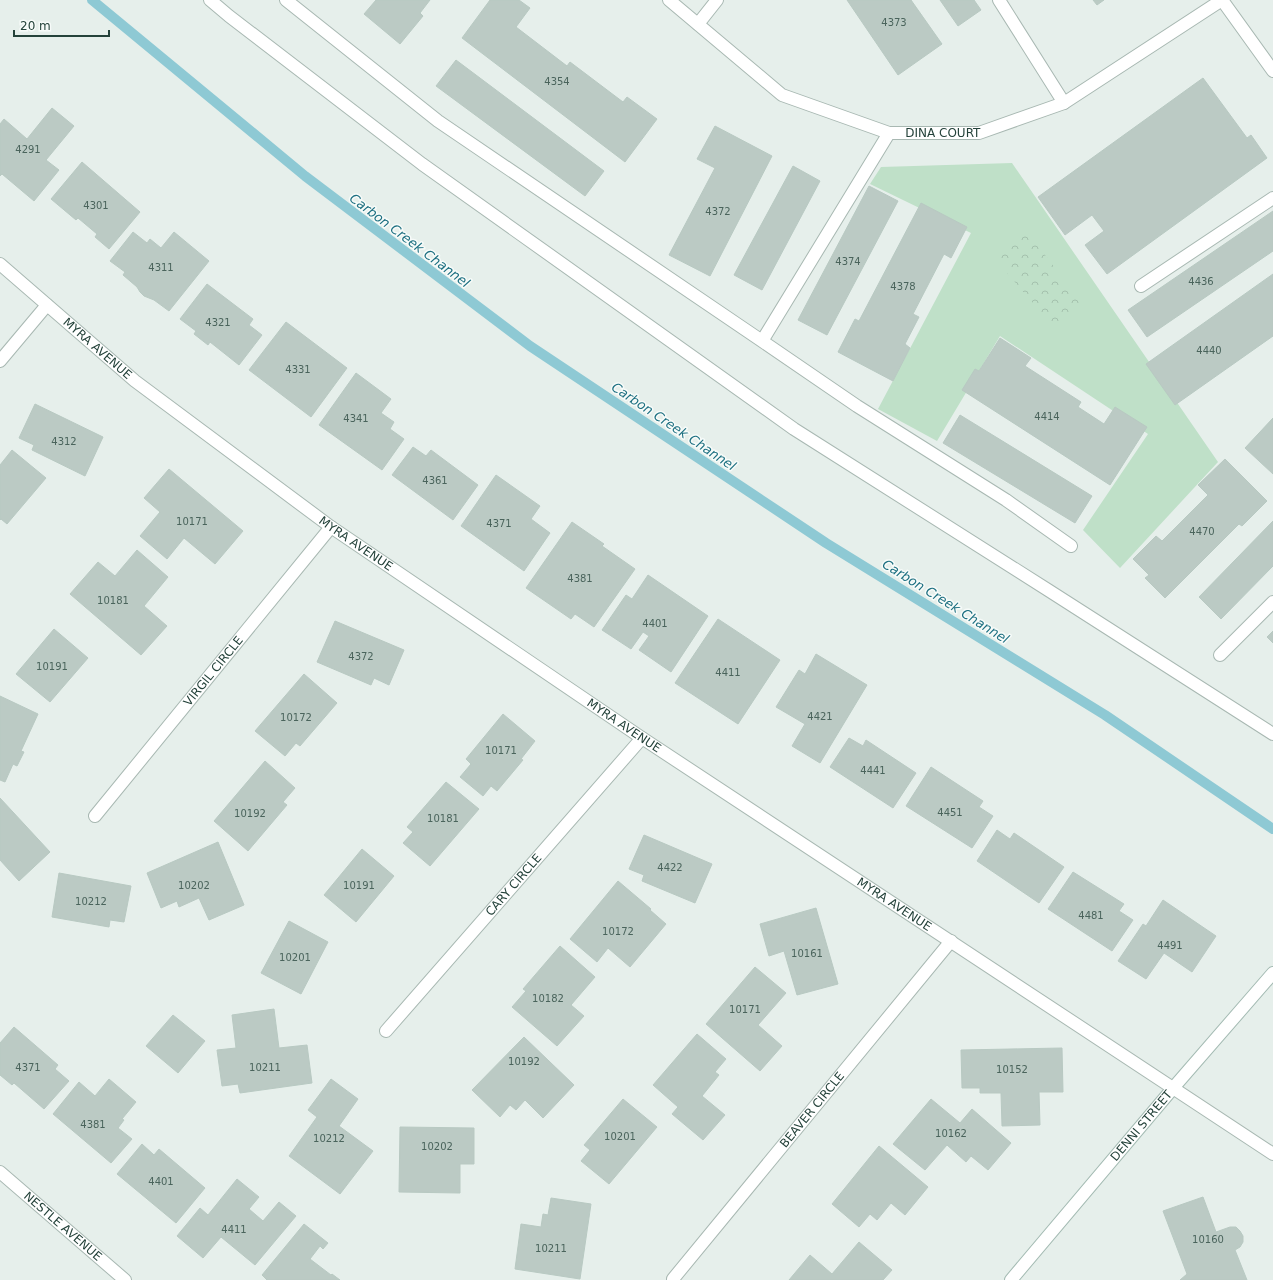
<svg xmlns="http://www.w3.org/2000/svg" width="1273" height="1280" font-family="'DejaVu Sans',sans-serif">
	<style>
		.grass { fill: #bfe0c8 }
		.forest { fill: url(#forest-crowns) }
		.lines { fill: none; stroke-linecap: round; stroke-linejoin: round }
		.stream { stroke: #8ec9d4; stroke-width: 10 }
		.building { fill: #bbcac4; stroke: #b8c9c2 }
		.lane-casing { stroke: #a8b8b2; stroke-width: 14 }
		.street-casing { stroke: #a8b8b2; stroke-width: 14 }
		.secondary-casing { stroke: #a4bbb3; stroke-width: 14 }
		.lane { stroke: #fff; stroke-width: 12 }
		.street { stroke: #fff; stroke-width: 12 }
		.secondary { stroke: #fff; stroke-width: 12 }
		.labels { text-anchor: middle; stroke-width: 3; stroke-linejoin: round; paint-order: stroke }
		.number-label { font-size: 10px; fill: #4a645c }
		.street-label { font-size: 12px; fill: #24423a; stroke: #f7fbf9 }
		.water-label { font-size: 13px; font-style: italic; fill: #1c6f80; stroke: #f7fbf9 }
	</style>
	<defs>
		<pattern id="forest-crowns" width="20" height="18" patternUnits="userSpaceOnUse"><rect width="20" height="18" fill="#bfe0c8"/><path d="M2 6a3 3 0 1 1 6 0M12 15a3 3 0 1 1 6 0" fill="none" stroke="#a4c1ad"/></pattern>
	</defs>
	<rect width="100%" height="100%" fill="#e6efeb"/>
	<path class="grass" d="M 1012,163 L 1218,462 L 1120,568 L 1083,530 L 1148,434 L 1000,336 L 937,441 L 878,409 L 971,233 L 870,184 L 881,167 Z"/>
	<path class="forest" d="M 1026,230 L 1084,306 L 1053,326 L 992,256 Z"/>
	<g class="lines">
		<path class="stream" d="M 92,0 L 305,176 L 530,346 L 826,543 L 1105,715 L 1273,829"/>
	</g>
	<path class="building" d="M 376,0 L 430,0 L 420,13 L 423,16 L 400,44 L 364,14 Z
		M 490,0 L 519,0 L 530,8 L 516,27 L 567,66 L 570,62 L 623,102 L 627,97 L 657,119 L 625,162 L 462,38 Z
		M 847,0 L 911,0 L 942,44 L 898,75 Z
		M 940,0 L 974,0 L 981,10 L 958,26 Z
		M 1093,0 L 1104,0 L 1097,5 Z
		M 456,60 L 604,171 L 585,196 L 436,86 Z
		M 1203,78 L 1247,138 L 1251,135 L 1267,158 L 1107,274 L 1085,245 L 1104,231 L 1092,215 L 1065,235 L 1038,197 Z
		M 52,108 L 74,126 L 46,160 L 59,170 L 34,201 L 2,174 L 0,176 L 0,124 L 4,119 L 27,139 Z
		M 715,126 L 772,156 L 710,276 L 669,255 L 715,168 L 697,159 Z
		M 82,162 L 140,212 L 109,249 L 95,237 L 97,234 L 78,218 L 76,220 L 51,199 Z
		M 793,166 L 820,181 L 762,290 L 734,275 Z
		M 869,186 L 898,201 L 827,335 L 798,320 Z
		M 921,203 L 967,227 L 951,258 L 944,254 L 913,314 L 919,317 L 905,344 L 910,348 L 893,381 L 838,352 L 855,319 L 859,321 Z
		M 1273,211 L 1273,251 L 1147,337 L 1128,310 Z
		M 133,232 L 147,243 L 150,239 L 161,248 L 174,232 L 209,261 L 169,311 L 154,300 L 144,296 L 140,292 L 137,287 L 123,275 L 125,272 L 110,261 Z
		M 1273,274 L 1273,336 L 1175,405 L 1146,364 Z
		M 207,284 L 253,319 L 249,325 L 262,335 L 239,365 L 210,342 L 208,345 L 194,334 L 196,331 L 180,319 Z
		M 286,322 L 347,368 L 311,417 L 249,370 Z
		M 1000,338 L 1031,358 L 1025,366 L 1081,402 L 1078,407 L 1104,424 L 1115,407 L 1147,427 L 1110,485 L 962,390 L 975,369 L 979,371 Z
		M 356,373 L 391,399 L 381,413 L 394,422 L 390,429 L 404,439 L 382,470 L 319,425 Z
		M 35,404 L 103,437 L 85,476 L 32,450 L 34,445 L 19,438 Z
		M 960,415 L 1092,496 L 1075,523 L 943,443 Z
		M 1273,418 L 1273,474 L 1245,448 Z
		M 413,447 L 426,456 L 431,450 L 478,485 L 453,520 L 392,475 Z
		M 12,450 L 46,478 L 7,524 L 1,519 L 0,520 L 0,465 Z
		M 1225,459 L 1267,501 L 1242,526 L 1239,524 L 1165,598 L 1145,578 L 1149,575 L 1133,559 L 1156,536 L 1162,541 L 1208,495 L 1198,485 Z
		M 169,469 L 243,531 L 215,564 L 184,538 L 167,559 L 140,536 L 160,512 L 144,498 Z
		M 496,475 L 540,506 L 531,519 L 550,533 L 524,571 L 461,526 Z
		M 1273,521 L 1273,566 L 1221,619 L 1199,597 Z
		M 572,522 L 604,544 L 602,546 L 635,569 L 594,627 L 575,614 L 571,619 L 526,588 Z
		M 137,550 L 168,577 L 144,606 L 167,626 L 141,655 L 70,594 L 98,562 L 115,576 Z
		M 648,575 L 708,616 L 671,672 L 639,650 L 649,636 L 643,632 L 631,649 L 602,630 L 626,595 L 632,599 Z
		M 718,619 L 780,660 L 738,724 L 675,683 Z
		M 335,621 L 404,650 L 389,685 L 374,678 L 371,685 L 317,662 Z
		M 54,629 L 88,658 L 50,702 L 16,674 Z
		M 1273,631 L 1273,643 L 1267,637 Z
		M 816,654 L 867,685 L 820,763 L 792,746 L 805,724 L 776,707 L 799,670 L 805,674 Z
		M 304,674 L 337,703 L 300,746 L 296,743 L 285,756 L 255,731 Z
		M 0,696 L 38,714 L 21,751 L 24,752 L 17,766 L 13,764 L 5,782 L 0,780 Z
		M 503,714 L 535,741 L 521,759 L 523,760 L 497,791 L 491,786 L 483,796 L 460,777 L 471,764 L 466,759 Z
		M 849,738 L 863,746 L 866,740 L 916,773 L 893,808 L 830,767 Z
		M 265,761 L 295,788 L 283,802 L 287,805 L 248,851 L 214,821 Z
		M 931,767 L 983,801 L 979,807 L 993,816 L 972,848 L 906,806 Z
		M 446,782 L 479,809 L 430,866 L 403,843 L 413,832 L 407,827 Z
		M 0,798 L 50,852 L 19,881 L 0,860 Z
		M 997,830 L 1010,839 L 1014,833 L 1064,867 L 1039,903 L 977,861 Z
		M 644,835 L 712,864 L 695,903 L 642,881 L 644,875 L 629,869 Z
		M 218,842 L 244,905 L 209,920 L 199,898 L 179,907 L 177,901 L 161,908 L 147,873 Z
		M 362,849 L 394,876 L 356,922 L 324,895 Z
		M 1073,872 L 1124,904 L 1119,911 L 1133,920 L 1112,951 L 1048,909 Z
		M 59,873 L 131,886 L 124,922 L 110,920 L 109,927 L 52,917 Z
		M 618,881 L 651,909 L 650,910 L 666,924 L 630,967 L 608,948 L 597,962 L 570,939 Z
		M 1163,900 L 1216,936 L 1192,972 L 1164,953 L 1146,979 L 1118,961 L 1143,924 L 1146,926 Z
		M 816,908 L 838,984 L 797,995 L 784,951 L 769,956 L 760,924 Z
		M 289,921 L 328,942 L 301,994 L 261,973 Z
		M 560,946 L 595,977 L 571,1005 L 584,1016 L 557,1046 L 512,1007 L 526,991 L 523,989 Z
		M 755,967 L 786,993 L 758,1025 L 782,1046 L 760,1071 L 706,1024 Z
		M 274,1009 L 279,1048 L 307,1045 L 312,1083 L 240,1093 L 238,1084 L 222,1086 L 217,1050 L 236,1048 L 232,1015 Z
		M 173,1015 L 205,1041 L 178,1073 L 146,1046 Z
		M 14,1027 L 58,1065 L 55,1069 L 69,1081 L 44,1109 L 14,1083 L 12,1085 L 0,1075 L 0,1043 Z
		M 697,1034 L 726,1059 L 715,1072 L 719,1075 L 702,1096 L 725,1115 L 703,1140 L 672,1114 L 678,1107 L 653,1085 Z
		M 524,1037 L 574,1085 L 543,1118 L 525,1100 L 516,1110 L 510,1105 L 500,1117 L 472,1090 Z
		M 1062,1048 L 1063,1092 L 1039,1092 L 1040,1125 L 1002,1126 L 1001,1093 L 980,1093 L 980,1088 L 962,1088 L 961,1050 Z
		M 109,1079 L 136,1102 L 122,1119 L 124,1120 L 118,1128 L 132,1139 L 111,1163 L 53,1114 L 79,1082 L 95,1096 Z
		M 331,1079 L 358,1099 L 339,1126 L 373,1151 L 340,1194 L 289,1156 L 317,1117 L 308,1110 Z
		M 623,1099 L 657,1127 L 609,1184 L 581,1161 L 590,1150 L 584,1145 Z
		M 931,1099 L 960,1123 L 972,1109 L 1011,1143 L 988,1170 L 971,1156 L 966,1162 L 947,1145 L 925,1170 L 893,1144 Z
		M 400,1127 L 474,1128 L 474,1164 L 460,1164 L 460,1193 L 399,1192 Z
		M 142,1144 L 154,1155 L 159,1149 L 205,1188 L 176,1223 L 117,1174 Z
		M 879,1146 L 928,1187 L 905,1215 L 891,1203 L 877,1220 L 870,1214 L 859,1227 L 832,1204 Z
		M 237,1179 L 259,1197 L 249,1209 L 263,1221 L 279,1202 L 296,1216 L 255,1265 L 221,1237 L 203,1258 L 177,1236 L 200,1208 L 208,1215 Z
		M 1203,1197 L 1216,1232 L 1230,1227 L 1236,1227 L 1240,1231 L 1243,1236 L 1243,1242 L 1240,1247 L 1235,1250 L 1247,1280 L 1180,1280 L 1187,1274 L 1163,1211 Z
		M 551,1198 L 591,1204 L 580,1279 L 515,1269 L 521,1224 L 541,1227 L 543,1214 L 548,1215 Z
		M 304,1224 L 328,1243 L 323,1249 L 320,1246 L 310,1259 L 331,1275 L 332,1274 L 340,1280 L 267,1280 L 262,1275 Z
		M 859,1242 L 892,1270 L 883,1280 L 789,1280 L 810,1255 L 832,1274 Z"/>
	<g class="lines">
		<defs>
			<path id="lane" d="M 210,0 L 229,16 L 422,164 L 794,429 L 1048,590 L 1273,734
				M 286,0 L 438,121 L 762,341 L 889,133
				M 999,0 L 1064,103
				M 698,24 L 717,0
				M 1141,286 L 1273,198
				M 762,341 L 857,406 L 1006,500 L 1071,546
				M 1220,655 L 1273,602"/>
			<g id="street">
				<path id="s1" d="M 669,0 L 782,95 L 889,133 L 979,133 L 1064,103 L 1222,0"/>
				<path d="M 1222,0 L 1273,71"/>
				<path id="s2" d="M 0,264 L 135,381 L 331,527 L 642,738 L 1273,1154"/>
				<path d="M 0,361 L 47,305"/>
				<path id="s3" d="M 95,816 L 331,527"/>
				<path id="s4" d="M 386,1031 L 642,738"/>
				<path id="s5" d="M 0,1172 L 125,1280"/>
				<path id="s6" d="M 673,1279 L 951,941"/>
			</g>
			<g id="secondary">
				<path id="s7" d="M 1011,1280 L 1174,1087 L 1273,973"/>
			</g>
		</defs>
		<use href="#lane" class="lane-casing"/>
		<use href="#street" class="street-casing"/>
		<use href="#secondary" class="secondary-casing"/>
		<use href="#lane" class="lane"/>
		<use href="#street" class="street"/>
		<use href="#secondary" class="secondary"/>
	</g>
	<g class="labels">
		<g class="number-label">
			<text x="894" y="26">4373</text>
			<text x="557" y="85">4354</text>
			<text x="28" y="153">4291</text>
			<text x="96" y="209">4301</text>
			<text x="718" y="215">4372</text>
			<text x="848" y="265">4374</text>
			<text x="161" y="271">4311</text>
			<text x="1201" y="285">4436</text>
			<text x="903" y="290">4378</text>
			<text x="218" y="326">4321</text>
			<text x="1209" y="354">4440</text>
			<text x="298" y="373">4331</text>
			<text x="1047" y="420">4414</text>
			<text x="356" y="422">4341</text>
			<text x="64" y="445">4312</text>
			<text x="435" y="484">4361</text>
			<text x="192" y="525">10171</text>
			<text x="499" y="527">4371</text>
			<text x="1202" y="535">4470</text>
			<text x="580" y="582">4381</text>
			<text x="113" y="604">10181</text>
			<text x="655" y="627">4401</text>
			<text x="361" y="660">4372</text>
			<text x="52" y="670">10191</text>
			<text x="728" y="676">4411</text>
			<text x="820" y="720">4421</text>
			<text x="296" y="721">10172</text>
			<text x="501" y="754">10171</text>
			<text x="873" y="774">4441</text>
			<text x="950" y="816">4451</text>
			<text x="250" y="817">10192</text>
			<text x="443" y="822">10181</text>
			<text x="670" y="871">4422</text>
			<text x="194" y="889">10202</text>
			<text x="359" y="889">10191</text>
			<text x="91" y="905">10212</text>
			<text x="1091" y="919">4481</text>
			<text x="618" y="935">10172</text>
			<text x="1170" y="949">4491</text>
			<text x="807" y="957">10161</text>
			<text x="295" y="961">10201</text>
			<text x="548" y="1002">10182</text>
			<text x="745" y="1013">10171</text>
			<text x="524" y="1065">10192</text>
			<text x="28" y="1071">4371</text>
			<text x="265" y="1071">10211</text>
			<text x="1012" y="1073">10152</text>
			<text x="93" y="1128">4381</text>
			<text x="951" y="1137">10162</text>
			<text x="620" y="1140">10201</text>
			<text x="329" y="1142">10212</text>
			<text x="437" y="1150">10202</text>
			<text x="161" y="1185">4401</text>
			<text x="234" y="1233">4411</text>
			<text x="1208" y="1243">10160</text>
			<text x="551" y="1252">10211</text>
		</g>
		<g class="street-label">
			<text dy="4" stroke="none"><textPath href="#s1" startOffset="315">DINA COURT</textPath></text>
			<text dy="4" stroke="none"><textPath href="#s2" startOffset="129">MYRA AVENUE</textPath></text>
			<text dy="4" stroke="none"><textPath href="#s2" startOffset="453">MYRA AVENUE</textPath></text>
			<text dy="4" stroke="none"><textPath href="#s3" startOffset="187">VIRGIL CIRCLE</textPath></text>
			<text dy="4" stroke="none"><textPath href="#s2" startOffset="777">MYRA AVENUE</textPath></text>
			<text dy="4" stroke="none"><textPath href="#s4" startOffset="194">CARY CIRCLE</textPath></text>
			<text dy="4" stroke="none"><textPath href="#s2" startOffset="1101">MYRA AVENUE</textPath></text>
			<text dy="4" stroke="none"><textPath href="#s6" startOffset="219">BEAVER CIRCLE</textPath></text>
			<text dy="4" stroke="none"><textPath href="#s7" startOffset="202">DENNI STREET</textPath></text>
			<text dy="4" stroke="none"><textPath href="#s5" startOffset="83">NESTLE AVENUE</textPath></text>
		</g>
		<g class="water-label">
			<text transform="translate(410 240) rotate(37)" y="5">Carbon Creek Channel</text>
			<text transform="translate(674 426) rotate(34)" y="5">Carbon Creek Channel</text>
			<text transform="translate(946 601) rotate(32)" y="5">Carbon Creek Channel</text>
		</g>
	</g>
	<path d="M14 30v6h95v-6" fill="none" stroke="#24423a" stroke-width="2"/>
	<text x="20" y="30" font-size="12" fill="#24423a" stroke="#f7fbf9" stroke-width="3" paint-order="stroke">20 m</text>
</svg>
